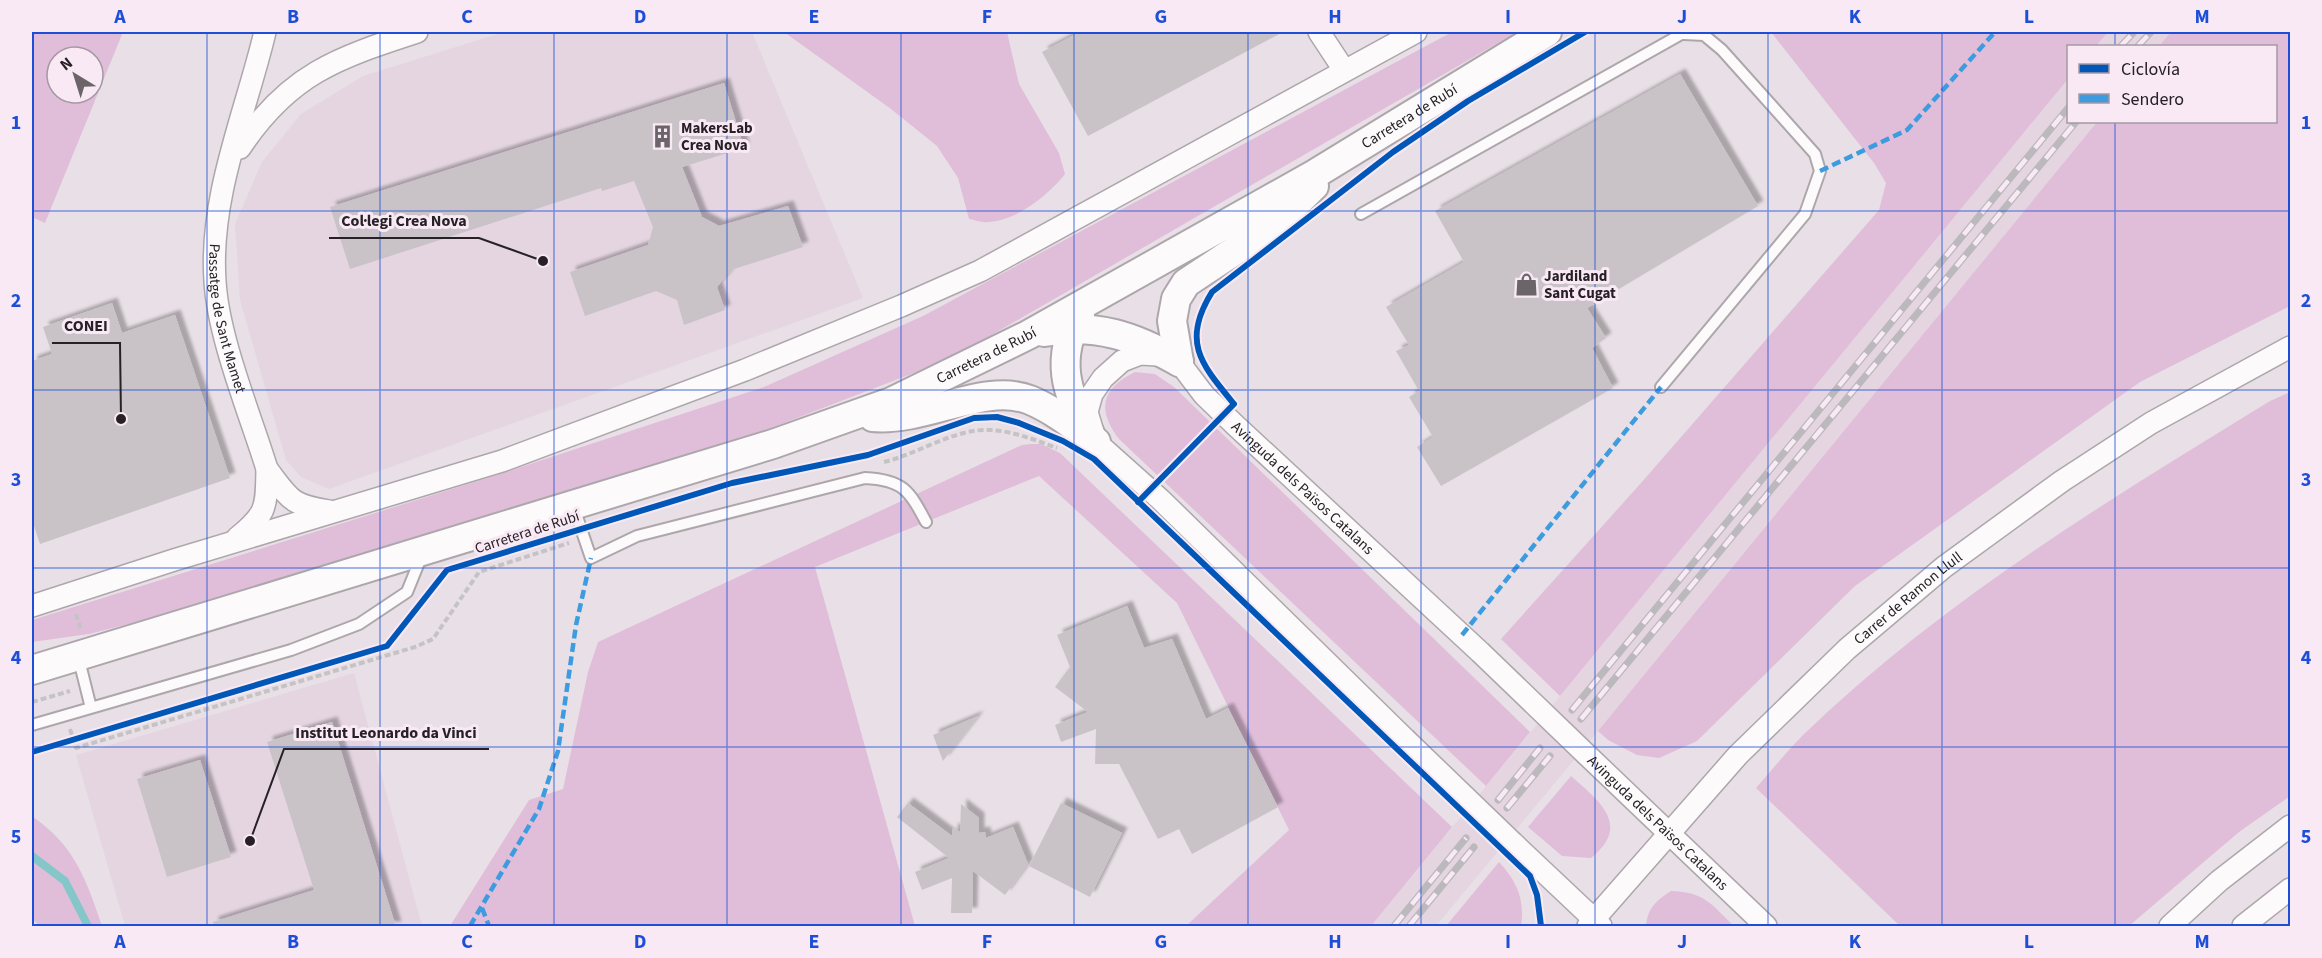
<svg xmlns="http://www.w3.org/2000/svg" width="2322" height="958" font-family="'Source Sans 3',sans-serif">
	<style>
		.built { fill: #e4d5e1 }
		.green { fill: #e0bed9; fill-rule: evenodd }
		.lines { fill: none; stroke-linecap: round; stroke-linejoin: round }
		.stream { stroke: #85c7c9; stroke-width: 8 }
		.building { fill: #c9c3c8; filter: url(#shadow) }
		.lane-casing { stroke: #ada7ab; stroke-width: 14 }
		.street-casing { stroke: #ada7ab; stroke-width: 24 }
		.secondary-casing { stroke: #ada7ab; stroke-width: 32 }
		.path { stroke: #c5c3c4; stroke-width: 4; stroke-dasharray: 6 3; stroke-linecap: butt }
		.lane { stroke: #fcfafb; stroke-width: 10 }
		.street { stroke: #fcfafb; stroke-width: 21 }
		.secondary { stroke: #fcfafb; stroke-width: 28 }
		.rail-casing { stroke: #bbb9bb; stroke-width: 7 }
		.rail { stroke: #f8e9f5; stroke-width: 4.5; stroke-dasharray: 14; stroke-linecap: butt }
		.street-bridge-casing { stroke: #ada7ab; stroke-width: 24; stroke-linecap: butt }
		.street-bridge { stroke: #fcfafb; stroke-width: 21 }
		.quiet { stroke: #3d9be0; stroke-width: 4.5; stroke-dasharray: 9 4.5; stroke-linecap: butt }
		.cycleway-casing { stroke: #f8e9f5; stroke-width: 10 }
		.cycleway { stroke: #0057b8; stroke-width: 6 }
		.grid { fill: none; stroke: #1d4ed8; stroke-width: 1.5; stroke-opacity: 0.55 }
		.labels { text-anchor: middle; stroke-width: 6; stroke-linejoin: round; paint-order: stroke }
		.street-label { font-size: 15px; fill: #272126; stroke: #f8e9f5 }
		.poi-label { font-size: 15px; font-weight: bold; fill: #272126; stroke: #f8e9f5; text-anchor: start }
		.leader { fill: none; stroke: #272126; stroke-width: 2 }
		.callout-dot { fill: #272126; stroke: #f8e9f5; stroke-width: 2 }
		.callout-label { font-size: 16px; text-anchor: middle; font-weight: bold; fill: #272126; stroke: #f8e9f5; stroke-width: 6; stroke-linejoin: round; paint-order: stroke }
		.neatline { fill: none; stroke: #1d4ed8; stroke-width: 2 }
		.grid-label { font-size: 20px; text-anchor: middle; font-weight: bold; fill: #1d4ed8 }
	</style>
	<defs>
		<filter id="shadow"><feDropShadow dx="5.5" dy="-5.5" stdDeviation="1.5" flood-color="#0004"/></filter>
	</defs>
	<rect width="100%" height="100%" fill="#e8e0e6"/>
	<path class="built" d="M 504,32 L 752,32 L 863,298 L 329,489 L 301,477 L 286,460 L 240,300 L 235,224 L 262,162 L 301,114 L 363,76 Z
		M 2108,32 L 2171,32 L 2159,46 L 2096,46 Z
		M 2068,79 L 2068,122 L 2097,122 L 1598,731 L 1436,926 L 1371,926 Z
		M 354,673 L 422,926 L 125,926 L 76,755 Z"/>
	<path class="green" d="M 32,32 L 123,32 L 45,223 L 32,217 ZM 57,57 L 93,57 L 93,93 L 57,93 Z
		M 784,32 L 1007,32 L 1019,84 L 1059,153 L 1065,174 C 1050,194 1015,222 988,222 C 982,223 975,220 969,219 L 958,178 L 937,146 L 891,109 Z
		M 1452,32 L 1517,32 L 950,359 L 758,433 L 192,608 L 89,634 L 32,642 L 32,620 L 497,475 L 764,387 L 923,316 Z
		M 1771,32 L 2108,32 L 2096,46 L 2068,46 L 2068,79 L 1560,696 L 1501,639 L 1641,483 L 1879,210 L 1886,183 L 1874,163 Z
		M 2171,32 L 2290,32 L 2290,306 L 2140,382 L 1855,586 L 1697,741 L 1659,758 L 1637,755 L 1608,740 L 1598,731 L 2097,122 L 2276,122 L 2276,46 L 2159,46 Z
		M 1135,372 L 1155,374 L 1174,387 L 1530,732 L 1486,786 L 1119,439 C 1096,409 1102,388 1135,372 Z
		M 2290,392 L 2290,796 L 2239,832 L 2129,926 L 1900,926 L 1756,788 C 1772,770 1787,751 1804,734 C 1943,600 2107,501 2270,401 Z
		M 1031,444 L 1041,444 L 1060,453 L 1452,827 L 1371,926 L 1186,926 L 1289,830 L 1177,603 L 1039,476 L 815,567 L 915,926 L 450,926 L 529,800 L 563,789 L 588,672 L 598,642 L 1022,445 Z
		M 1571,776 C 1599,801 1632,825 1591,858 L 1562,856 L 1528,827 Z
		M 32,816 C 75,846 86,879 102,926 L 39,926 L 32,918 Z
		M 1499,862 C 1517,881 1525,900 1521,926 L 1446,926 Z
		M 1671,891 C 1705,892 1711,904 1734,926 L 1646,926 C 1648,907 1656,901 1671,891 Z"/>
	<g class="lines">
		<path class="stream" d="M 32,856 L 65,881 L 88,926"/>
	</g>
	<path class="building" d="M 1080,32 L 1283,32 L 1088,136 L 1042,52 Z
		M 1680,74 L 1758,206 L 1587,308 L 1606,338 L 1592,348 L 1613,388 L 1441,486 L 1417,447 L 1433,437 L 1409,397 L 1419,391 L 1396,351 L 1409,345 L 1386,307 L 1464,262 L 1435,211 Z
		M 724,83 L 744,148 L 682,167 L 702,217 L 719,226 L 788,206 L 803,247 L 731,270 L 717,287 L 725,310 L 684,325 L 677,300 L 656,291 L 585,316 L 570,272 L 648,245 L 653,227 L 634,181 L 602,191 L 601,188 L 350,269 L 330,207 Z
		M 112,303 L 122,333 L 175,315 L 230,478 L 40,544 L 32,520 L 32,361 L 52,354 L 43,327 Z
		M 1127,606 L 1144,648 L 1172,639 L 1206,719 L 1228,708 L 1278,807 L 1192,854 L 1179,829 L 1158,839 L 1119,764 L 1095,764 L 1096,729 L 1061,742 L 1055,725 L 1088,712 L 1055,687 L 1070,667 L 1057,635 Z
		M 978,716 L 943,761 L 933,735 Z
		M 332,722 L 396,927 L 214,927 L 213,922 L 314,890 L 267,742 Z
		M 200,760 L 231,857 L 167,877 L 137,779 Z
		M 908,803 L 952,836 L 953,828 L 960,832 L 961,804 L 979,818 L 979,833 L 985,832 L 986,838 L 1013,827 L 1028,864 L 1005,895 L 973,871 L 972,913 L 951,913 L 952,878 L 922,890 L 915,872 L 949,858 L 897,817 Z
		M 1061,803 L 1122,833 L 1090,897 L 1029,866 Z"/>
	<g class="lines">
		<defs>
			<path id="lane" d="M 1361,214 L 1685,32
				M 1661,387 L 1805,214 L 1820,171 L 1815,154 L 1722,50 L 1704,35 L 1684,34
				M 573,505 L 591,558 L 637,536 L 865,478 C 903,480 909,490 926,522
				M 78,656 L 91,708
				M 32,725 L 291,650 L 359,624 L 407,592 L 422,555"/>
			<g id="street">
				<path id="s1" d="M 265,32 C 246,112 209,196 215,281 C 218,337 250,414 267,469"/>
				<path d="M 1319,32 L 1344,70"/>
				<path d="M 240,148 C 289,74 337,58 417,32"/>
				<path d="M 237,538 C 268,513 266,507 267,469 C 290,499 290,505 329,511"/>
				<path d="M 32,606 L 174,560 L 502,461 L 745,370 L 901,306 L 980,271 L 1416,32"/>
				<path id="s2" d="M 1405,739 L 1161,500 L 1096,442 L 1087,412 L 1092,394 L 1103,378 L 1122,361 L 1140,354 L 1158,355 L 1179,362 L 1204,395 L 1235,425 L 1480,652"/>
				<path id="s3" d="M 1587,755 L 1766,926"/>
				<path d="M 1513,843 L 1601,926"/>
				<path id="s4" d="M 1588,926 L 1738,755 L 1847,649 L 1944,567 L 2062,481 L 2151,423 L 2290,347"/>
				<path d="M 2170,926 L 2219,881 L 2290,826"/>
				<path d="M 2243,926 L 2290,889"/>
			</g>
			<g id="secondary">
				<path d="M 1080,314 C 1055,357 1065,394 1090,434"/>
				<path d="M 1044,332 C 1096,323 1134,336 1179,362"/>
				<path d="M 1179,362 L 1172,321 L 1176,299 L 1186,283 L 1275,224 L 1314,186"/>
				<path d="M 873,417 C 924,422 985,382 1030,400 C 1054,410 1075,427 1096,442"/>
				<path id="s5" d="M 32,670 L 773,444 L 891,402 L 1028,335 L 1315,174 L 1547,32"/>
			</g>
		</defs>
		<use href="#lane" class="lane-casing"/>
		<use href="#street" class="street-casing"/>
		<use href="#secondary" class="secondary-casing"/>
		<path class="path" d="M 884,462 C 918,454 955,428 990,430 C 1013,431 1035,440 1057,448
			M 76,614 L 81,630
			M 32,702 L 70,691
			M 70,729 L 76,748 L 415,647 L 433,639 L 479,572 L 569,543"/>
		<use href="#lane" class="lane"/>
		<use href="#street" class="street"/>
		<use href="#secondary" class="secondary"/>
		<defs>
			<path id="rail" d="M 2121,46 L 2134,32
				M 2138,46 L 2151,32
				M 1572,710 L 2068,108
				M 1581,719 L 2076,122
				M 1498,800 L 1540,748
				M 1507,808 L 1550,756
				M 1394,926 L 1466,838
				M 1409,926 L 1474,847"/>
		</defs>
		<use href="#rail" class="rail-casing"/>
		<use href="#rail" class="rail"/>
		<defs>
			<path id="street-bridge" d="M 1480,652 L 1587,755
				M 1405,739 L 1513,843"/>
		</defs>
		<use href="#street-bridge" class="street-bridge-casing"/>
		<use href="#street-bridge" class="street-bridge"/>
		<path class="quiet" d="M 1820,171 L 1907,130 L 1995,32
			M 1462,635 L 1661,387
			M 482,908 L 489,926
			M 470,926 L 539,809 L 558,751 L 576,625 L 591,558"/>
		<defs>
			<path id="cycleway" d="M 1138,502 L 1234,404 C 1201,364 1181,342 1212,292 L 1393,152 L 1468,101 L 1585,32
				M 32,752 L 387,646 L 447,570 L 732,483 L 868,455 L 974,418 L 997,417 L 1019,423 L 1063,441 L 1094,459 L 1530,876 L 1537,895 L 1541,926"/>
		</defs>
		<use href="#cycleway" class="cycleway-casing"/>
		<use href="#cycleway" class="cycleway"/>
	</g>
	<path class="grid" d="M 207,32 L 207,926M 380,32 L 380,926M 554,32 L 554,926M 727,32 L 727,926M 901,32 L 901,926M 1074,32 L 1074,926M 1248,32 L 1248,926M 1421,32 L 1421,926M 1595,32 L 1595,926M 1768,32 L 1768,926M 1942,32 L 1942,926M 2115,32 L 2115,46M 2115,122 L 2115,926M 32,211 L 2290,211M 32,390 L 2290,390M 32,568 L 2290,568M 32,747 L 2290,747"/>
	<defs>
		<symbol id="building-bare" viewBox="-9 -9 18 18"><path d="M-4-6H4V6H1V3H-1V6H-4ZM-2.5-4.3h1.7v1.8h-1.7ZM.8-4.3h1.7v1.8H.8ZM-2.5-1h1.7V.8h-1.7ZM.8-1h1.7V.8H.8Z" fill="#6b6469" stroke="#f8e9f5" stroke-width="2.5" paint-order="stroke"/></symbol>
		<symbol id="shop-bare" viewBox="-9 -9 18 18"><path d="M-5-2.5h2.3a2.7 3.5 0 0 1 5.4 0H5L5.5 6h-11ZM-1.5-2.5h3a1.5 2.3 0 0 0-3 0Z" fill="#6b6469" stroke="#f8e9f5" stroke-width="2.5" paint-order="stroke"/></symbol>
	</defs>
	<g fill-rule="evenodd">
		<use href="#building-bare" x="646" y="120" width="33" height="33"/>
		<use href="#shop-bare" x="1510" y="268" width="33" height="33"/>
	</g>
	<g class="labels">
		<g class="street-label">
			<text dy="5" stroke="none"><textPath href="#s5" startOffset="1492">Carretera de Rubí</textPath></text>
			<text dy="5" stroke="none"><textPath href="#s1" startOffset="294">Passatge de Sant Mamet</textPath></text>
			<text dy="5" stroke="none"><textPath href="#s5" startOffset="1006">Carretera de Rubí</textPath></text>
			<text dy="5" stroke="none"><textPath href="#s2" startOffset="760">Avinguda dels Països Catalans</textPath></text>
			<text transform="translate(527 532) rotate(-18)" y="5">Carretera de Rubí</text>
			<text dy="5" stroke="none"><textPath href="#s4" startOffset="459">Carrer de Ramon Llull</textPath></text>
			<text dy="5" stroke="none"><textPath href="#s3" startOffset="98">Avinguda dels Països Catalans</textPath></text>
		</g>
		<g class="poi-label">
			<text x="681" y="133">MakersLab<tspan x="681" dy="17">Crea Nova</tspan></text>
			<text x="1544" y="281">Jardiland<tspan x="1544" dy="17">Sant Cugat</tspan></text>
		</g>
	</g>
	<path class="leader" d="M543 261L479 238H329M121 419L120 343H52M250 841L284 749H489"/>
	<g class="callout-dot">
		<circle cx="543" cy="261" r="6"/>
		<circle cx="121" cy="419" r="6"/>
		<circle cx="250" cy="841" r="6"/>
	</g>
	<g class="callout-label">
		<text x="404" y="226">Col·legi Crea Nova</text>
		<text x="86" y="331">CONEI</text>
		<text x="386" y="738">Institut Leonardo da Vinci</text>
	</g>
	<rect width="2322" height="958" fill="none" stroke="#f8e9f5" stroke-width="66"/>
	<rect x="2067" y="45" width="210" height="78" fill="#f8e9f5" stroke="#a499a2" stroke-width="1.5"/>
	<rect x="2079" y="64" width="30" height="9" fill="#0057b8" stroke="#a499a2" stroke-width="1.5"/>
	<text x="2121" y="75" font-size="18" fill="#272126">Ciclovía</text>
	<rect x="2079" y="94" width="30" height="9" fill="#3d9be0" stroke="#a499a2" stroke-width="1.5"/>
	<text x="2121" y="105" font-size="18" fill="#272126">Sendero</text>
	<g transform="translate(75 75) rotate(322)"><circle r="28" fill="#f8e9f5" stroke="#a499a2" stroke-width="1.5"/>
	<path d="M0-4.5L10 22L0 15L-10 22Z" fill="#6b6469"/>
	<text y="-9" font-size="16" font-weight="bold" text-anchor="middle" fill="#272126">N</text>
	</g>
	<rect x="33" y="33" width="2256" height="892" class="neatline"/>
	<g class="grid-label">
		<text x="120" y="23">A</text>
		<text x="293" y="23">B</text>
		<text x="467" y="23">C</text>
		<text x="640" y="23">D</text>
		<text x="814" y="23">E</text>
		<text x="987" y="23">F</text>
		<text x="1161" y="23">G</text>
		<text x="1335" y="23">H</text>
		<text x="1508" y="23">I</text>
		<text x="1682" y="23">J</text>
		<text x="1855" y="23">K</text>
		<text x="2029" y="23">L</text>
		<text x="2202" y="23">M</text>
		<text x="16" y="129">1</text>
		<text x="2306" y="129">1</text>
		<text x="16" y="307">2</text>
		<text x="2306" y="307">2</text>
		<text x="16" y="486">3</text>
		<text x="2306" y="486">3</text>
		<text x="16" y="664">4</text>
		<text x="2306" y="664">4</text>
		<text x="16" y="843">5</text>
		<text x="2306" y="843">5</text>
		<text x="120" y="948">A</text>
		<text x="293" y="948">B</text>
		<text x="467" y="948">C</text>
		<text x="640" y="948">D</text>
		<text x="814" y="948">E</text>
		<text x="987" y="948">F</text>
		<text x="1161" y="948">G</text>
		<text x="1335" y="948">H</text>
		<text x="1508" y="948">I</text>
		<text x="1682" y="948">J</text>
		<text x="1855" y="948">K</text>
		<text x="2029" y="948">L</text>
		<text x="2202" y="948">M</text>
	</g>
</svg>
